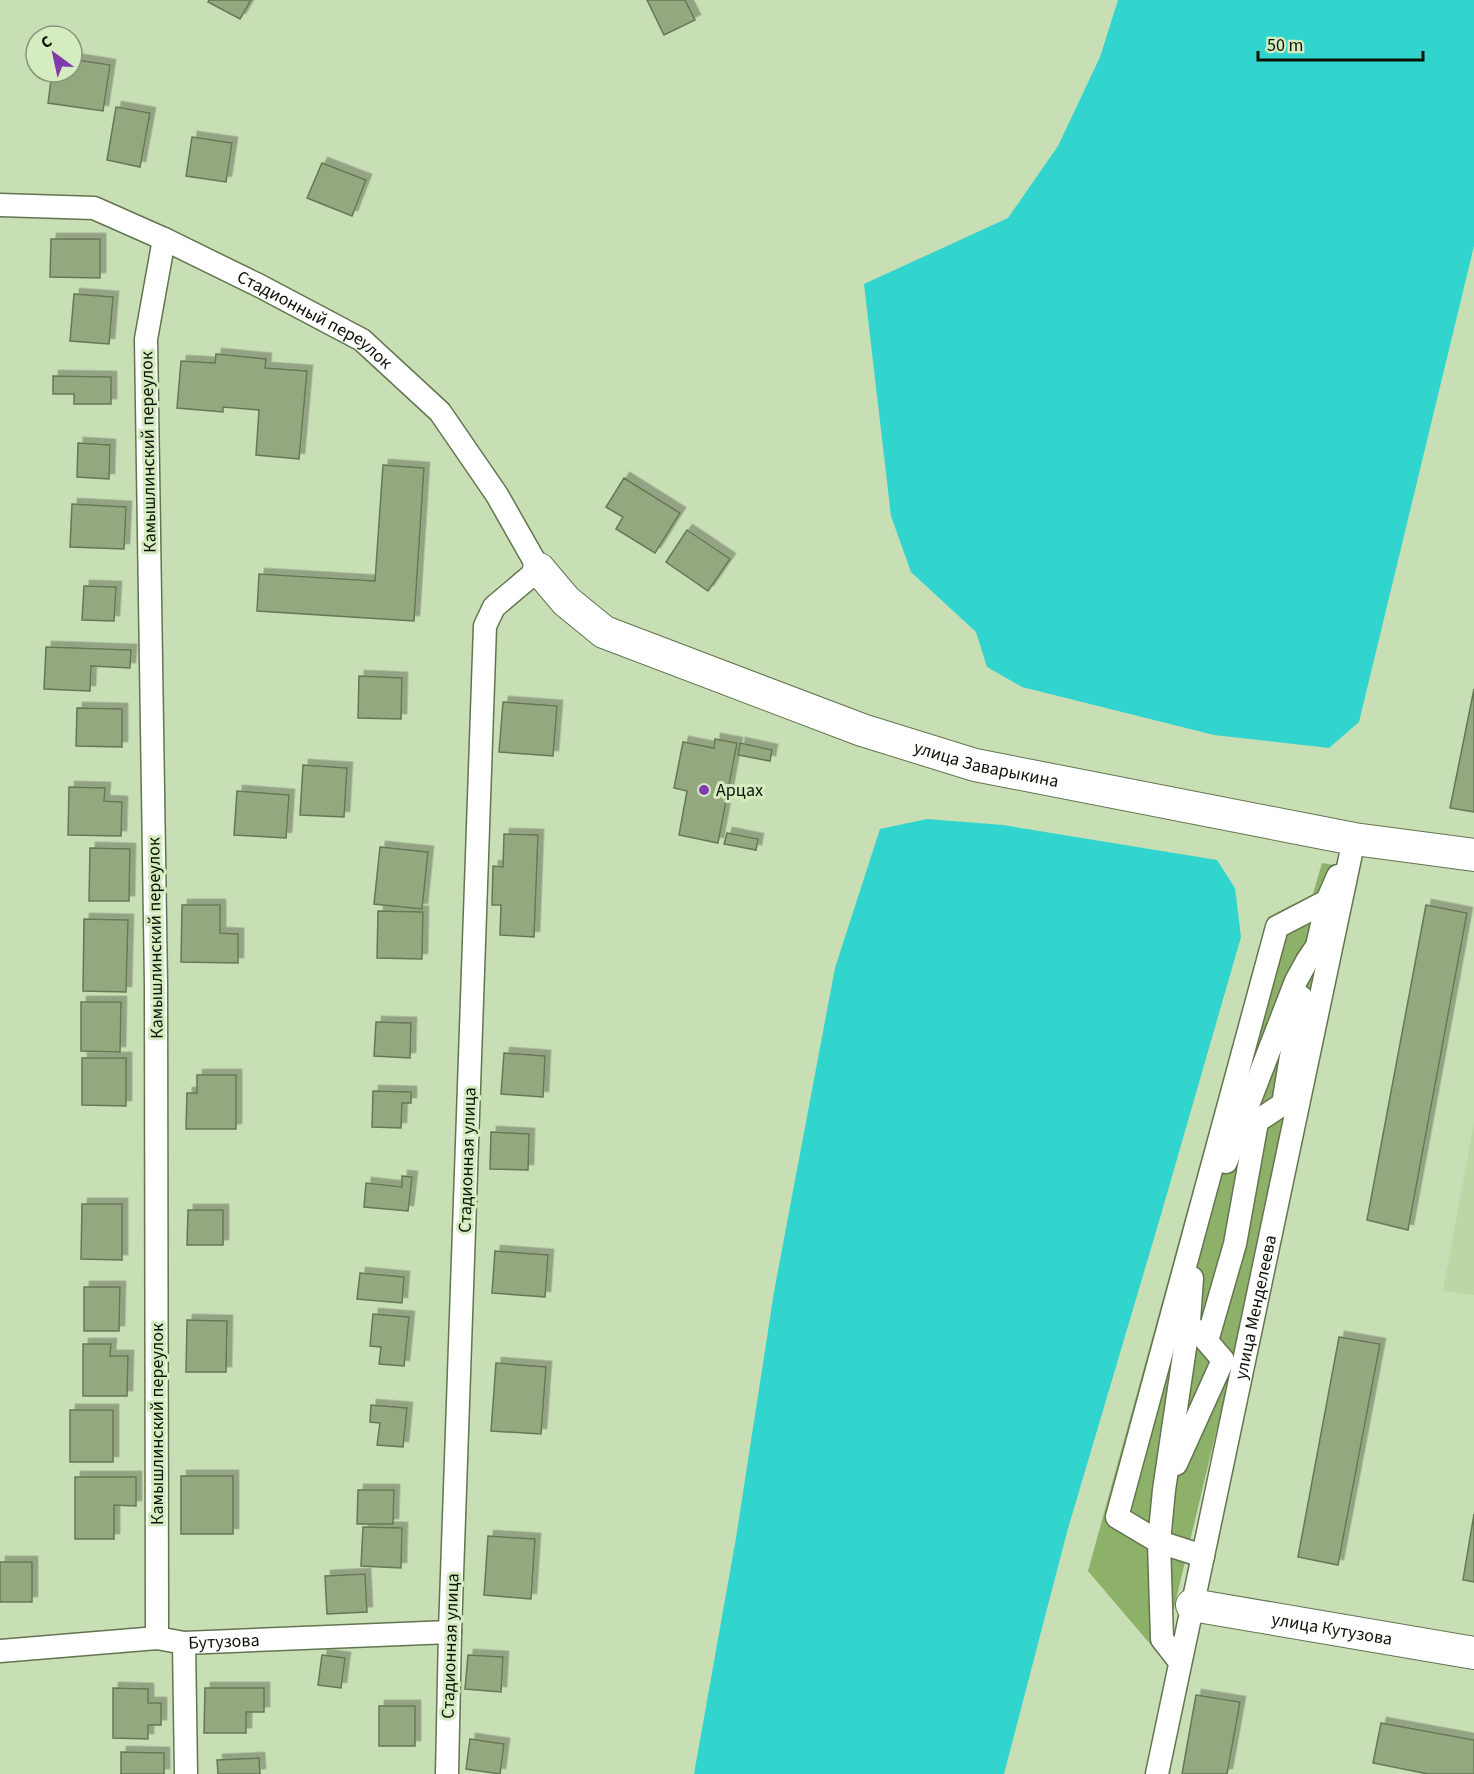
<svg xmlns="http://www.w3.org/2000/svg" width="1474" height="1774" font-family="'Source Sans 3',sans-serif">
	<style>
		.built { fill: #bdd6a5 }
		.green { fill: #8eb169 }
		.water { fill: #31d5cd }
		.building { fill: #94a880; stroke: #657852; stroke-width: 1.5; filter: url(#shadow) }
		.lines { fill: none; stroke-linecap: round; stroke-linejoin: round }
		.street-casing { stroke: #62754f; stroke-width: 25 }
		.secondary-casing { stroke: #62754f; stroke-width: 34 }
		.street { stroke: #fff; stroke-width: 22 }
		.secondary { stroke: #fff; stroke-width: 32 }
		.poi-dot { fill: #813aad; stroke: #d5ebc0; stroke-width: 2 }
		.labels { text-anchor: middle; stroke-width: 6; stroke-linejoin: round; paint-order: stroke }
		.street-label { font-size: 18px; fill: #0d1406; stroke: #d5ebc0 }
		.poi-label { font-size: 18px; fill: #0d1406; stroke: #d5ebc0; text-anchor: start }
	</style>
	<defs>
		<filter id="shadow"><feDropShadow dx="5.5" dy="-5.5" stdDeviation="0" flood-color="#0004"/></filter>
	</defs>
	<rect width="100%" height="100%" fill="#c8deb4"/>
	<path class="built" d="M 1474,1123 L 1474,1295 L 1443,1291 Z"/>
	<path class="green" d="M 1322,863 L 1351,868 L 1162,1658 L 1088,1571 L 1268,917 L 1313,894 Z"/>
	<path class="water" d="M 1118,0 L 1474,0 L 1474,246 L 1359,722 L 1329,748 L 1214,735 L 1022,687 L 987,667 L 976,632 L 911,572 L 891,516 L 864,284 L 1008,218 L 1058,146 L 1100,57 Z
		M 927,819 L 1003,825 L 1217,860 L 1235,888 L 1241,937 L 1160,1218 L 1067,1532 L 1004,1774 L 694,1774 L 736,1538 L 774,1292 L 835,968 L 880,829 Z"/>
	<path class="building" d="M 209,0 L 251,0 L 240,19 L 208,2 Z
		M 647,0 L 685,0 L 695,20 L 664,35 Z
		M 72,59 L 110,65 L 103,111 L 48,103 L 52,72 L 72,72 Z
		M 116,107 L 150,113 L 140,167 L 107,160 Z
		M 192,137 L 232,143 L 226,182 L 186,176 Z
		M 322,163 L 366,180 L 352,216 L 307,198 Z
		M 51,239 L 100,239 L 100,278 L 50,277 Z
		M 74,294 L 113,297 L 109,344 L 70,341 Z
		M 216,354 L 266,359 L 265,368 L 307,371 L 299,459 L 256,455 L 259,410 L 223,407 L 223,412 L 177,408 L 181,361 L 215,363 Z
		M 53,376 L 111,377 L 111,404 L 74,404 L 74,394 L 53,394 Z
		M 78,443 L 110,445 L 109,479 L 77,477 Z
		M 383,465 L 424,468 L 414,621 L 257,611 L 259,574 L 375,581 Z
		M 624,478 L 680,513 L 655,553 L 616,529 L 623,517 L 606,507 Z
		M 72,504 L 126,507 L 124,549 L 70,547 Z
		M 687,530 L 730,559 L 708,591 L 666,562 Z
		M 84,586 L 116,587 L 114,621 L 82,620 Z
		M 46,647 L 131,650 L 130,668 L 91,666 L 90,691 L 44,689 Z
		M 359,676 L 402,678 L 401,719 L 358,718 Z
		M 1474,689 L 1474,812 L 1450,808 Z
		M 503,702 L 557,706 L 553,756 L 499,752 Z
		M 77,708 L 122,709 L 122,747 L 76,746 Z
		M 715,739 L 737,743 L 718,843 L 679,835 L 687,791 L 674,788 L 683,742 L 714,748 Z
		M 740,743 L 772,750 L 770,761 L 738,755 Z
		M 303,765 L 347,768 L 344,817 L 300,815 Z
		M 69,787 L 105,788 L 104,801 L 122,802 L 121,836 L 68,835 Z
		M 237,791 L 289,795 L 286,838 L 234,835 Z
		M 727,833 L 758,839 L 756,850 L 724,844 Z
		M 504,834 L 538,835 L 534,937 L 500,935 L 501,905 L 492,905 L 493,866 L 503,867 Z
		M 380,847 L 428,852 L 422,909 L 374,904 Z
		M 90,848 L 130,849 L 129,901 L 89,901 Z
		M 182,905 L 220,905 L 220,933 L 238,934 L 238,963 L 181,962 Z
		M 1426,905 L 1467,913 L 1408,1230 L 1367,1220 Z
		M 378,911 L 423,912 L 422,959 L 377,958 Z
		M 84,919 L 128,920 L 126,992 L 83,991 Z
		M 81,1002 L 121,1002 L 120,1052 L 81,1051 Z
		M 376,1022 L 411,1023 L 410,1058 L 374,1056 Z
		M 504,1053 L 545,1056 L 543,1097 L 501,1094 Z
		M 82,1058 L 126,1058 L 126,1106 L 82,1105 Z
		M 197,1075 L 236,1075 L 236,1129 L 186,1129 L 187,1093 L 197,1093 Z
		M 373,1091 L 411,1092 L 411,1103 L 402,1103 L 401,1128 L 372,1127 Z
		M 491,1132 L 529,1134 L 528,1170 L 490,1169 Z
		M 402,1176 L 412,1177 L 408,1211 L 364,1207 L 366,1183 L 402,1187 Z
		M 82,1204 L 122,1204 L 122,1260 L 81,1259 Z
		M 188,1210 L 223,1210 L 223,1245 L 187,1245 Z
		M 495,1251 L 548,1255 L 545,1297 L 492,1293 Z
		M 360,1273 L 404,1277 L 402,1303 L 357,1299 Z
		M 84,1287 L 120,1287 L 119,1331 L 84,1331 Z
		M 373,1314 L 409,1317 L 404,1366 L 379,1364 L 381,1347 L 370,1346 Z
		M 187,1320 L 227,1321 L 226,1372 L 186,1372 Z
		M 1339,1337 L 1380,1344 L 1338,1565 L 1298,1557 Z
		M 83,1344 L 111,1344 L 110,1356 L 128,1356 L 127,1396 L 83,1396 Z
		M 496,1363 L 546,1367 L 541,1434 L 491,1431 Z
		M 371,1405 L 407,1408 L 403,1447 L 377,1445 L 380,1423 L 370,1422 Z
		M 70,1410 L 113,1410 L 113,1462 L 70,1462 Z
		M 181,1476 L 233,1476 L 233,1534 L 181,1534 Z
		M 75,1477 L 136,1477 L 136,1506 L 114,1505 L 114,1539 L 75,1539 Z
		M 358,1490 L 394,1490 L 393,1524 L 357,1524 Z
		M 1474,1514 L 1474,1582 L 1463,1580 Z
		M 363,1527 L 402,1528 L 401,1568 L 361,1566 Z
		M 488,1536 L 535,1539 L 531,1599 L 484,1595 Z
		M 0,1562 L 32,1562 L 32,1602 L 0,1602 Z
		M 365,1574 L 367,1612 L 327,1614 L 325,1576 Z
		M 322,1655 L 345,1658 L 341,1688 L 318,1685 Z
		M 468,1655 L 503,1657 L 501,1692 L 465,1689 Z
		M 113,1688 L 148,1689 L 148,1703 L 161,1703 L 161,1725 L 148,1725 L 148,1739 L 113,1738 Z
		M 205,1688 L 264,1688 L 264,1712 L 246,1712 L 246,1733 L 204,1733 Z
		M 1196,1695 L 1240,1702 L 1227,1774 L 1182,1774 Z
		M 379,1706 L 415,1706 L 415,1746 L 379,1746 Z
		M 1381,1723 L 1474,1740 L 1474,1774 L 1428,1774 L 1373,1763 Z
		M 470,1739 L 504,1744 L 500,1774 L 466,1769 Z
		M 121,1752 L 164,1753 L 164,1774 L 121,1774 Z
		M 259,1758 L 260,1774 L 218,1774 L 217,1760 Z"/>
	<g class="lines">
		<defs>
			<g id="street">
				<path id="s1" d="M 0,205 L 94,208 L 164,239 L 260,286 L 362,340 L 440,412 L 497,495 L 539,569 L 494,607 L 485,626 L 450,1632 L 447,1774"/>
				<path d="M 1244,1130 L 1283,1104 L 1301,997"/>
				<path d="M 1226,1162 L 1296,981 L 1307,961 L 1317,946 L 1323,920"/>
				<path d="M 1207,1341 L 1235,1244 L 1257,1122"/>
				<path d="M 1176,1464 L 1223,1360 L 1198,1331"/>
				<path d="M 1203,1556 L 1159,1542 L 1117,1517 L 1277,927 L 1327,901 L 1338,876"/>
				<path d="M 157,1638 L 156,985 L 146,339 L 164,239"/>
				<path d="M 184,1643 L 186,1774"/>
				<path id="s2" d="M 0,1651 L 157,1638 L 184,1643 L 450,1632"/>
				<path d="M 1180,1662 L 1162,1639 L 1159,1542 L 1164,1490 L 1189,1321 L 1192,1278"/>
				<path id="s3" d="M 1157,1774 L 1354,839"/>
			</g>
			<g id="secondary">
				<path id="s4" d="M 539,569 L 566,601 L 604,632 L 862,730 L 975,765 L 1354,839 L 1474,855"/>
				<path id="s5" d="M 1192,1605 L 1474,1653"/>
			</g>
		</defs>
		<use href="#street" class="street-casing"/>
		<use href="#secondary" class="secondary-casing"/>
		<use href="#street" class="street"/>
		<use href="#secondary" class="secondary"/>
	</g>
	<circle class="poi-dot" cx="704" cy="790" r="6"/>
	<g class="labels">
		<g class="street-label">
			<text dy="6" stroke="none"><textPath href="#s1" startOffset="342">Стадионный переулок</textPath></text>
			<text transform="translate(148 452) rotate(-91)" y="6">Камышлинский переулок</text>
			<text dy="6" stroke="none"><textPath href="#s4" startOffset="496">улица Заварыкина</textPath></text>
			<text transform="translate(155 938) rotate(-91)" y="6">Камышлинский переулок</text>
			<text transform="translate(467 1160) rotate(-88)" y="6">Стадионная улица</text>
			<text dy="6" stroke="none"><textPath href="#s3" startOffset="477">улица Менделеева</textPath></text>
			<text transform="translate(157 1424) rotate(-90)" y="6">Камышлинский переулок</text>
			<text dy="6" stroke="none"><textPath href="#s5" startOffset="142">улица Кутузова</textPath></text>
			<text dy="6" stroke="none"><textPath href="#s2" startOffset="225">Бутузова</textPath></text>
			<text transform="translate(450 1646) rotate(-88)" y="6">Стадионная улица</text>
		</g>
		<g class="poi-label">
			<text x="716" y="796">Арцах</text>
		</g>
	</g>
	<g transform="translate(54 54) rotate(327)"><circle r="28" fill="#d5ebc0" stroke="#859576" stroke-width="1.5"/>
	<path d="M0-4.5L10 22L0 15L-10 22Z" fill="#813aad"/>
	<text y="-9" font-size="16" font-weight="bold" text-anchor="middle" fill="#0d1406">С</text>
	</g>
	<path d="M1258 51v9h165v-9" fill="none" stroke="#0d1406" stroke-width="3"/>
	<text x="1267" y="51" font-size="18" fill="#0d1406" stroke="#d5ebc0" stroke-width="4.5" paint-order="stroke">50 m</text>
</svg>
